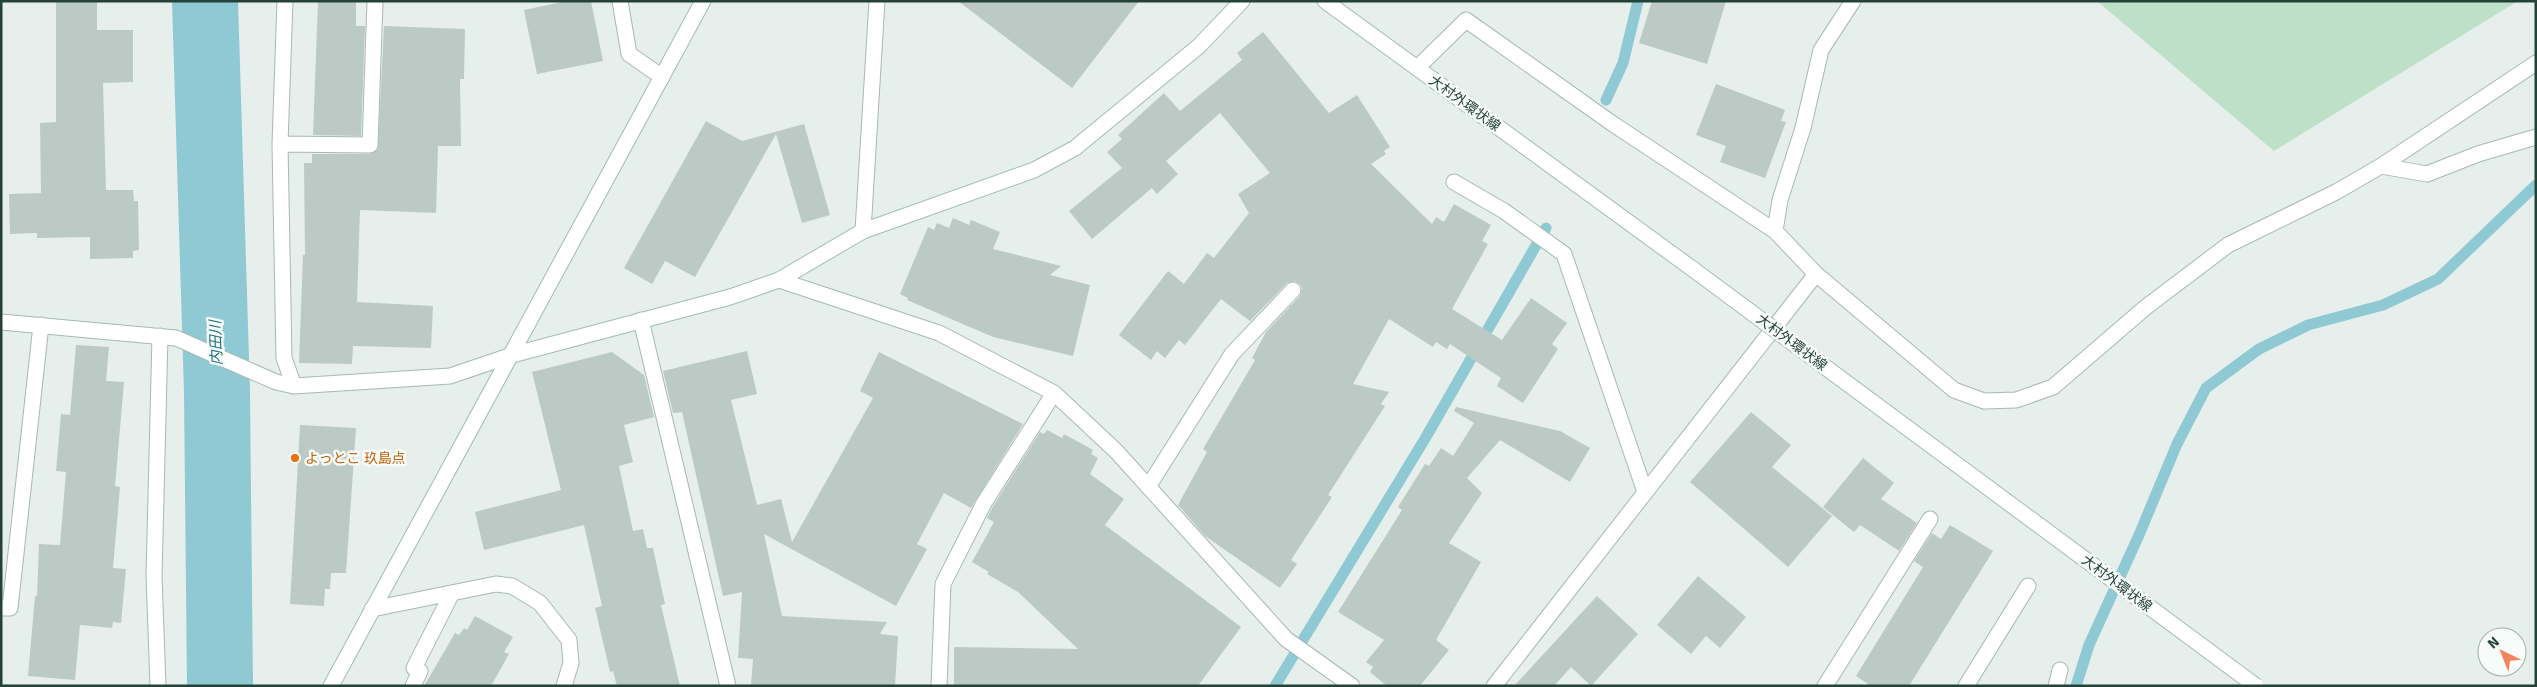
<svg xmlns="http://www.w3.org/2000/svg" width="2537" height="687" font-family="Signika,'Noto Sans JP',sans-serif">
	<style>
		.green { fill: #bfe0c8 }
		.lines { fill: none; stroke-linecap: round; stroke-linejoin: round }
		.stream { stroke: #8ec9d4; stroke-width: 11 }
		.river { stroke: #8ec9d4; stroke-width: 66 }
		.building { fill: #bbcac4 }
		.lane-casing { stroke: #a8b8b2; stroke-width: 17 }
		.street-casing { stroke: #a8b8b2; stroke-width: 17 }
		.secondary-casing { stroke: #a4bbb3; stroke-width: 17 }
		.lane { stroke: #fff; stroke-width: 15 }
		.street { stroke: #fff; stroke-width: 15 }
		.secondary { stroke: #fff; stroke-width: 15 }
		.secondary-bridge-casing { stroke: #a4bbb3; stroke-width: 17; stroke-linecap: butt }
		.secondary-bridge { stroke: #fff; stroke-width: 15 }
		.food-dot { fill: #e8710a; stroke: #f7fbf9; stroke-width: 2 }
		.labels { text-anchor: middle; stroke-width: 5; stroke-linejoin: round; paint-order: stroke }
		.street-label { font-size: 14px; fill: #24423a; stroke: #f7fbf9 }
		.food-label { font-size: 14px; fill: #c56008; stroke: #f7fbf9; text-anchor: start }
		.water-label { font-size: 15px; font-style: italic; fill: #1c6f80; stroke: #f7fbf9 }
	</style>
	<rect width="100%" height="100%" fill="#e6efeb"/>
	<path class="green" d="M 2097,1 L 2518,1 L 2274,151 Z"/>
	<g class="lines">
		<path class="stream" d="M 1606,100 L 1623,63 L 1638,1
			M 1275,686 L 1426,437 L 1546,228
			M 2076,686 L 2089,645 L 2139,535 L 2177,444 L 2206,388 L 2259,349 L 2308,325 L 2383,305 L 2438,279 L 2536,185"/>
		<path class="river" d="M 205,1 L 217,392 L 220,686"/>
	</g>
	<path class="building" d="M 56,1 L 97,1 L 97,30 L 133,30 L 133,82 L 103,83 L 106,190 L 133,190 L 134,201 L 138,201 L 139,250 L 133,251 L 133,258 L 90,259 L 90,237 L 37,238 L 37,233 L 10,234 L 9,194 L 41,193 L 40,123 L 56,122 Z
		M 318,1 L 356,1 L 356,26 L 365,26 L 361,136 L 313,135 Z
		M 567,1 L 591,1 L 603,61 L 537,74 L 524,10 Z
		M 958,1 L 1139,1 L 1072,88 Z
		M 1652,1 L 1726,1 L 1707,64 L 1639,43 Z
		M 384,26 L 465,29 L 464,79 L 460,79 L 461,146 L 438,146 L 436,213 L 360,210 L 357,302 L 433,306 L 431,348 L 353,346 L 352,364 L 299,363 L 303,255 L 305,255 L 304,163 L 312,163 L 312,154 L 370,154 L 378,149 Z
		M 1263,32 L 1329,113 L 1357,95 L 1390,147 L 1384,151 L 1386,154 L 1371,164 L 1432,224 L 1436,217 L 1444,222 L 1454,204 L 1491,225 L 1482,241 L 1488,244 L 1452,309 L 1502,340 L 1531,298 L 1567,323 L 1552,344 L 1558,349 L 1523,403 L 1497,386 L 1501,378 L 1450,344 L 1447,349 L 1436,342 L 1433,347 L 1389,319 L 1353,384 L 1389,392 L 1381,404 L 1385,406 L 1328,495 L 1332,497 L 1291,560 L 1297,564 L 1280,588 L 1205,536 L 1178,505 L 1207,452 L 1203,449 L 1255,360 L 1252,358 L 1266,332 L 1300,296 L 1302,288 L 1300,284 L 1295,281 L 1287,283 L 1250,321 L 1221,299 L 1185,345 L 1179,340 L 1165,358 L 1157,351 L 1151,360 L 1119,335 L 1168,271 L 1184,284 L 1207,253 L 1214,258 L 1249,213 L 1238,194 L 1270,173 L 1220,113 L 1166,161 L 1178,174 L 1157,194 L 1152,188 L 1092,239 L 1069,211 L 1122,168 L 1107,152 L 1122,139 L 1118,135 L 1164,93 L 1180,111 L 1242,60 L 1237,53 Z
		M 1716,84 L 1785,110 L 1781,121 L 1786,122 L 1765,178 L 1720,162 L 1726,146 L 1696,135 Z
		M 706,121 L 742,141 L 804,124 L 830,215 L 802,223 L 776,134 L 695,277 L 665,261 L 652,284 L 624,268 Z
		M 953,218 L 969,225 L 971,220 L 1000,232 L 993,249 L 1061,266 L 1050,275 L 1090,285 L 1073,356 L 993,337 L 907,300 L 908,298 L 900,294 L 928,227 L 934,230 L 937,223 L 949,228 Z
		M 76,345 L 109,347 L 106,381 L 124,382 L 115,486 L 120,487 L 113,568 L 126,569 L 121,623 L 113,622 L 112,628 L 80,625 L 75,680 L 28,676 L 35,596 L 37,596 L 39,544 L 60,545 L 66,472 L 56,471 L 61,414 L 70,415 Z
		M 747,351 L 757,394 L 731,400 L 757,505 L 781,499 L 792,542 L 873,398 L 860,391 L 879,352 L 1023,424 L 971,508 L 944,493 L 917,544 L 927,549 L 896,606 L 764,534 L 782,616 L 887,622 L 880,634 L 898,636 L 895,686 L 751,686 L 753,659 L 738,658 L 742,592 L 723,596 L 682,412 L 673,413 L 663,371 Z
		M 612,352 L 644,375 L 654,417 L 624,425 L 633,462 L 619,466 L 633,531 L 643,529 L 647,548 L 653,548 L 665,604 L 661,605 L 680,686 L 617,686 L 613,671 L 610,672 L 595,608 L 602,606 L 584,525 L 484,550 L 475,512 L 561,490 L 532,372 Z
		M 1456,407 L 1560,431 L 1590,448 L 1570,482 L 1500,440 L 1467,478 L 1482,493 L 1449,543 L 1481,562 L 1436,640 L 1449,650 L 1420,686 L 1387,686 L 1370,672 L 1373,667 L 1366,662 L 1384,640 L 1338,612 L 1402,510 L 1398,507 L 1425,464 L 1429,466 L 1441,448 L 1453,456 L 1474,423 L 1454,411 Z
		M 1751,412 L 1791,445 L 1772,467 L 1832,516 L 1788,567 L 1690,482 Z
		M 300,425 L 356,428 L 346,573 L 331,573 L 330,589 L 325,589 L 324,606 L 290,604 Z
		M 1047,430 L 1062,438 L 1064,434 L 1093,450 L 1091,454 L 1098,458 L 1090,474 L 1124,499 L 1105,525 L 1241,627 L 1198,686 L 954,686 L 954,647 L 1078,649 L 1018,592 L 987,574 L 989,572 L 972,562 L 994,522 L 987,518 L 992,508 L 1040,432 L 1044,434 Z
		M 1863,458 L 1894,483 L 1881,499 L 1917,523 L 1899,551 L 1860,525 L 1854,532 L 1823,507 Z
		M 1950,525 L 1993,551 L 1909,686 L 1871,686 L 1856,676 L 1923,567 L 1914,561 L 1932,533 L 1941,539 Z
		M 1698,576 L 1746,617 L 1720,648 L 1706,636 L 1691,654 L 1657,625 Z
		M 1597,596 L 1638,634 L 1591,686 L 1571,667 L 1554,686 L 1514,686 Z
		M 475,616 L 513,637 L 504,652 L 509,654 L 491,686 L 424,686 L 455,633 L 459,635 L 464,628 L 467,630 Z"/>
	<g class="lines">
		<defs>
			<path id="lane" d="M 158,686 L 154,576 L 160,336
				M 413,686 L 420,671 L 414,668 L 452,593
				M 2056,686 L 2060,670"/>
			<path id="street" d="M 285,1 L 280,144 L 284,358 L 294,386
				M 620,1 L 629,54 L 662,77
				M 1417,68 L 1466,20 L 1613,124 L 1775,231 L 1816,274 L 1954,390 L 1984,401 L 2016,400 L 2053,387 L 2146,307 L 2228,245 L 2336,192 L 2381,166 L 2536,63
				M 280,144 L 370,145 L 375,1
				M 2381,166 L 2427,174 L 2478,154 L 2536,137
				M 1454,182 L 1504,211 L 1564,254 L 1645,492
				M 863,231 L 877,1
				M 1775,231 L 1780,200 L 1803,128 L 1821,50 L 1853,1
				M 779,280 L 939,333 L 1054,393 L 1116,451 L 1286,639 L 1352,686
				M 641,320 L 728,686
				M 1,322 L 176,338 L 276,382 L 294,386 L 450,376 L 512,355
				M 1148,487 L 1232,354 L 1293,290
				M 1,608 L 10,608 L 41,325
				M 372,609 L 496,584 L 512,586 L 540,603 L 569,640 L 571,663 L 564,686
				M 939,686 L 943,584 L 984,503 L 1054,393
				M 1494,686 L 1816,274
				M 1825,686 L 1930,519
				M 1966,686 L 2028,586"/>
			<path id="secondary" d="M 1325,1 L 1694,270
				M 512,355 L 730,297 L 779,280 L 863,231 L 1034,170 L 1075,148 L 1199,46 L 1242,1
				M 331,686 L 703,1"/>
		</defs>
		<use href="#lane" class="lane-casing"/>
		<use href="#street" class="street-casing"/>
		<use href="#secondary" class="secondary-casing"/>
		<use href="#lane" class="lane"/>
		<use href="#street" class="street"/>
		<use href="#secondary" class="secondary"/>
		<defs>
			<path id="secondary-bridge" d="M 1694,270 L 2256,686"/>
		</defs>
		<use href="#secondary-bridge" class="secondary-bridge-casing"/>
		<use href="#secondary-bridge" class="secondary-bridge"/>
	</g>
	<circle class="food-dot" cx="295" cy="458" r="5"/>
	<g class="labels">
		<g class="street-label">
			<text transform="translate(1465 103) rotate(36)" y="5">大村外環状線</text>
			<text transform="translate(1792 342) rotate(37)" y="5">大村外環状線</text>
			<text transform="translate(2117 583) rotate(37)" y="5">大村外環状線</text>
		</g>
		<g class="food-label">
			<text x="305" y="463">よっとこ 玖島点</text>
		</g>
		<g class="water-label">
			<text transform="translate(216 343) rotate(-92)" y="5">内田川</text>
		</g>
	</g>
	<rect width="2537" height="687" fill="none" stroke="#24423a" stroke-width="5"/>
	<g transform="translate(2502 652) rotate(317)"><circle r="24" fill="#f7fbf9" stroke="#a3b1ad"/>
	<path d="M0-4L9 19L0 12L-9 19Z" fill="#f4845f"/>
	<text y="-8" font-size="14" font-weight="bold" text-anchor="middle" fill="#24423a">N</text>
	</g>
</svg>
